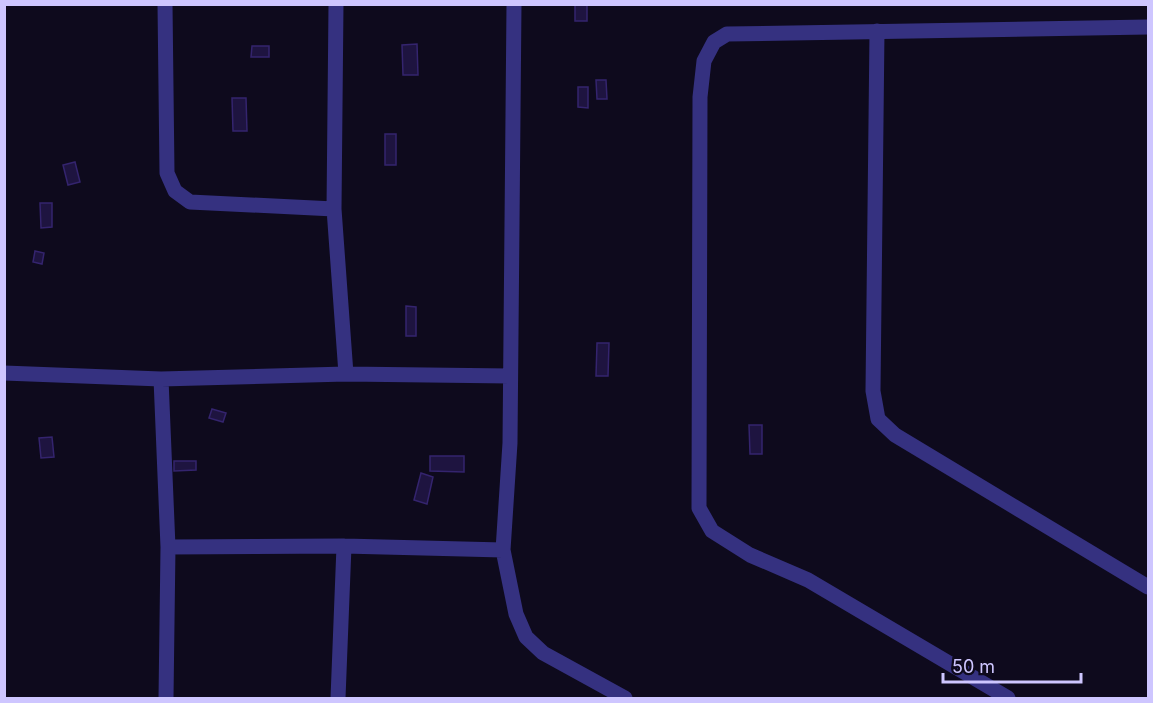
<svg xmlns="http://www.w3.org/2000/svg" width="1153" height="703" font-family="Inter,sans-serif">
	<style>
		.building { fill: #1e1440; stroke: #34246e; stroke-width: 1.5 }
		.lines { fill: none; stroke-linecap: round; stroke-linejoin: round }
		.street { stroke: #353180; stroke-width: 15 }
	</style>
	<rect width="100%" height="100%" fill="#0e0a1d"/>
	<path class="building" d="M 575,4 L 587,4 L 587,21 L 575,21 Z
		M 417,44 L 418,75 L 403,75 L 402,45 Z
		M 252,46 L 269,46 L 269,57 L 251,57 Z
		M 596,80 L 606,80 L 607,99 L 597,99 Z
		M 578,87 L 588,87 L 588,108 L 578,107 Z
		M 232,98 L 246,98 L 247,131 L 233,131 Z
		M 385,134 L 396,134 L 396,165 L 385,165 Z
		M 75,162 L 80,182 L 68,185 L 63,165 Z
		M 40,203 L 52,203 L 52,227 L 41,228 Z
		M 35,251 L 44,253 L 42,264 L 33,262 Z
		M 406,306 L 416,307 L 416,336 L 406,336 Z
		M 597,343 L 609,343 L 608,376 L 596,376 Z
		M 212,409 L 226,413 L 223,422 L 209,418 Z
		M 749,425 L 762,425 L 762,454 L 750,454 Z
		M 52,437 L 54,457 L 41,458 L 39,438 Z
		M 430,456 L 464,456 L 464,472 L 430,471 Z
		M 174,461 L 196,461 L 196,470 L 174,471 Z
		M 421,473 L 433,477 L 427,504 L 414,500 Z"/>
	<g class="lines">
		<path class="street" d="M 165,4 L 167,173 L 175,191 L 190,202 L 334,209
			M 336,4 L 334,209 L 346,374
			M 877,31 L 873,391 L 878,419 L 895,435 L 1148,587
			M 4,373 L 161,379 L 346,374 L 510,376
			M 161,379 L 168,547 L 166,698
			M 168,547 L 344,546 L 503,550 L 510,443 L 514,4
			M 503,550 L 516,614 L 526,637 L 543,653 L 625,698
			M 338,698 L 344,546
			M 1008,698 L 808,580 L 750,555 L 712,531 L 699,508 L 700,97 L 704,61 L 714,42 L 727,34 L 1148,27"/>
	</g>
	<rect width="1153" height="703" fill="none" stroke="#cec6ff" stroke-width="12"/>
	<path d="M943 673v9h138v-9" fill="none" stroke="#cec6ff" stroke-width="3"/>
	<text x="952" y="673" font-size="18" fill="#cec6ff" stroke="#0e0a1d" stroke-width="4.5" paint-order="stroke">50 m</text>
</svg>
